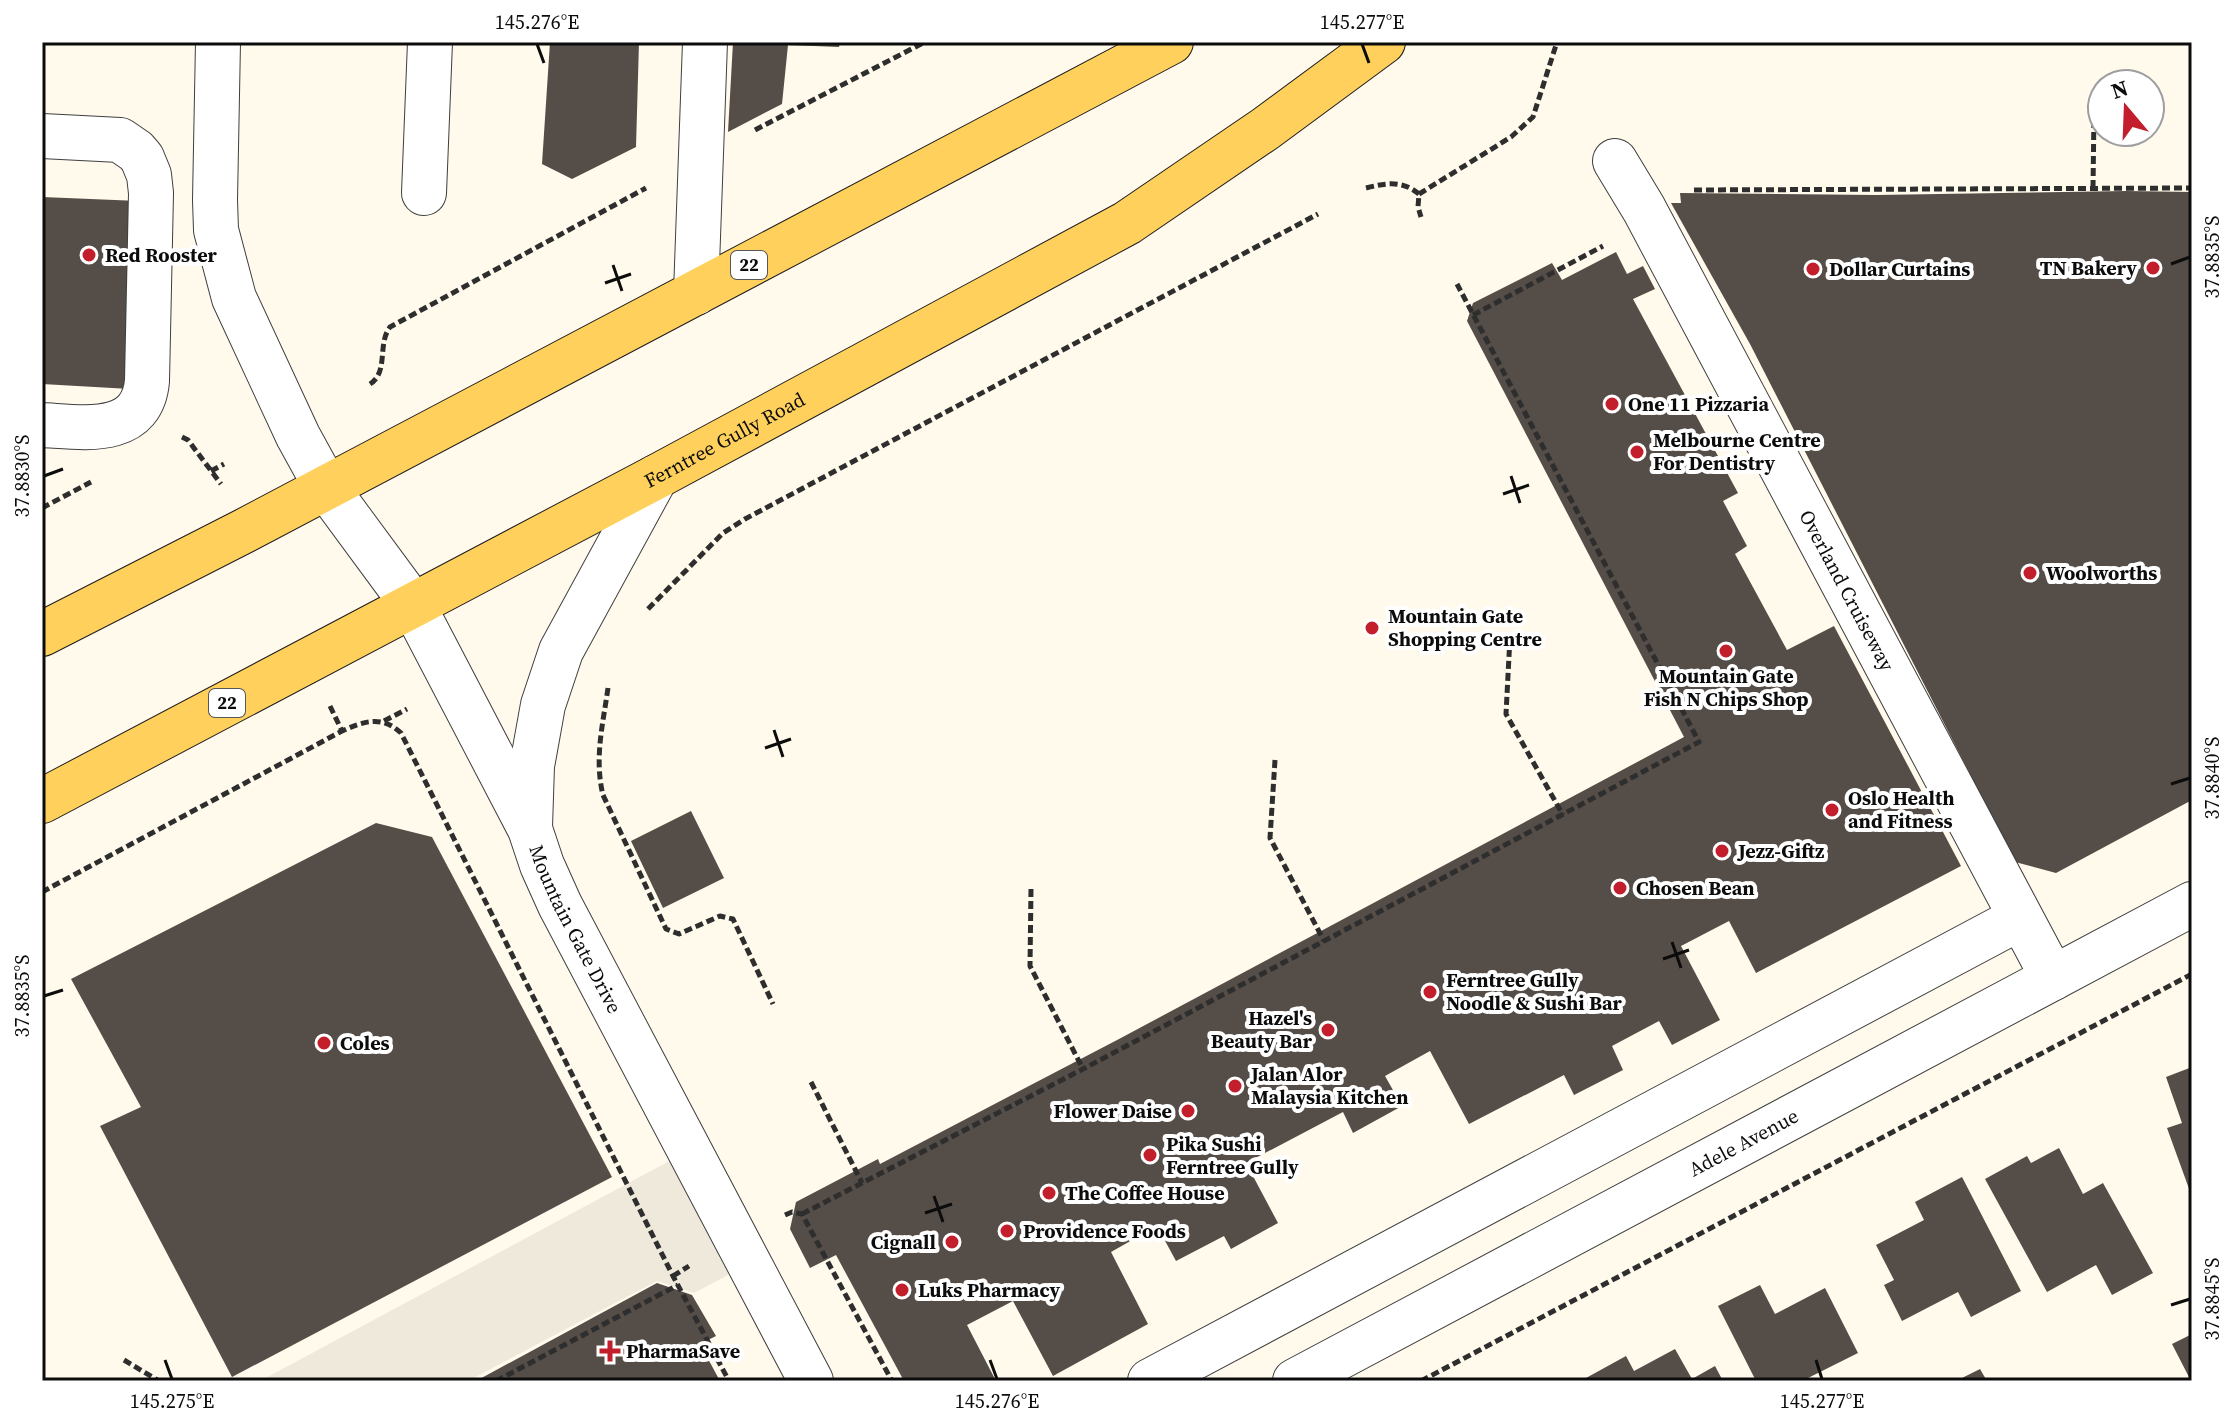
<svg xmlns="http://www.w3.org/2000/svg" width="2234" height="1423" font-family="'Source Serif 4',serif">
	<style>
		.plaza { fill: #efe9db }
		.building { fill: #554d48 }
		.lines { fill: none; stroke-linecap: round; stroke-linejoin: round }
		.minor-casing { stroke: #3f3f3f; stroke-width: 46 }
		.major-casing { stroke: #1d1d1d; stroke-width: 46 }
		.path { stroke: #2e2e2e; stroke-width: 5; stroke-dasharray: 8 4; stroke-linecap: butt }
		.minor { stroke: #fff; stroke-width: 44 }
		.major { stroke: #ffd15c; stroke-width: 44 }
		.ticks { fill: none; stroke: #0c0c0c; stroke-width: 3 }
		.poi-dot { fill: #c21e2c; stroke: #fff; stroke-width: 3 }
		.labels { text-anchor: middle; stroke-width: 8; stroke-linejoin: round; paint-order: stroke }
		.shield { fill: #fff; stroke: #555; stroke-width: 2 }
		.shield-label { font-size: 18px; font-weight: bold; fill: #0c0c0c }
		.poi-label { font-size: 20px; font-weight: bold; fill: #0c0c0c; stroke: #fff; text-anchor: start }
		.street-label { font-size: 20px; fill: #0c0c0c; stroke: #fff }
		.neatline { fill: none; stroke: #0c0c0c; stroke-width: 3 }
		.ticks-label { font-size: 20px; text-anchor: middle; fill: #0c0c0c }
	</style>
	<rect width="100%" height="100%" fill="#fffaeb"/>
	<path class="plaza" d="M 688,1151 L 749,1264 L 694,1293 L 657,1281 L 468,1381 L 260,1381 Z"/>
	<path class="building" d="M 550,42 L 639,42 L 636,147 L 572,179 L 542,164 Z
		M 733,42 L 840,42 L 839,47 L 788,45 L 782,104 L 728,132 Z
		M 2126,191 L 2192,192 L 2192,800 L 2056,873 L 2015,862 L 1750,344 L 1671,203 L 1681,203 L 1680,193 L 1876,195 Z
		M 42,197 L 139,201 L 130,389 L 42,384 Z
		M 1616,252 L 1627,274 L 1643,266 L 1655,289 L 1633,299 L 1738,493 L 1723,501 L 1747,546 L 1735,554 L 1787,650 L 1834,626 L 1961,866 L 1756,973 L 1729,921 L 1681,946 L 1720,1020 L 1672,1045 L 1659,1021 L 1612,1046 L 1623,1070 L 1574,1095 L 1564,1075 L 1469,1124 L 1430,1051 L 1385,1076 L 1402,1106 L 1353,1133 L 1343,1112 L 1246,1163 L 1278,1223 L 1231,1249 L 1224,1236 L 1176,1261 L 1157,1226 L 1111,1252 L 1148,1324 L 1053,1376 L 1013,1301 L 967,1325 L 996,1381 L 904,1381 L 836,1255 L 810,1268 L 790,1229 L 796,1202 L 878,1159 L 880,1164 L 1119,1039 L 1684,737 L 1467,321 L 1473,303 L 1552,263 L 1562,280 Z
		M 691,811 L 724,878 L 663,908 L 631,841 Z
		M 376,823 L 432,837 L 612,1177 L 232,1377 L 100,1126 L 141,1107 L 71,979 Z
		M 2192,1067 L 2192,1197 L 2167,1128 L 2182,1123 L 2166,1077 Z
		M 2059,1148 L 2083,1194 L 2103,1183 L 2153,1273 L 2112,1295 L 2096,1265 L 2047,1292 L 1985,1179 L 2027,1156 L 2031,1163 Z
		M 1962,1177 L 2021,1291 L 1971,1317 L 1958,1292 L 1902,1321 L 1884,1285 L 1894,1280 L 1876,1245 L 1924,1220 L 1915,1202 Z
		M 657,1283 L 692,1295 L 716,1336 L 700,1344 L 720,1381 L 476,1381 Z
		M 1760,1285 L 1775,1314 L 1825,1288 L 1858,1353 L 1802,1381 L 1756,1381 L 1718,1306 Z
		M 2192,1334 L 2192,1381 L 2191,1381 L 2172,1344 Z
		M 1675,1349 L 1692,1379 L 1715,1366 L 1723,1381 L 1587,1381 L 1586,1378 L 1626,1356 L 1634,1371 Z
		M 1980,1369 L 1987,1381 L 1956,1381 Z"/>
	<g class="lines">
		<defs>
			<g id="minor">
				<path id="s1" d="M 218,42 L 215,200 L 216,230 L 234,298 L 298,436 L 326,487 L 413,605 L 530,829 L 542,865 L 560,905 L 811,1381"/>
				<path d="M 42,136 L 120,140 L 136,151 L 142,158 L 149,175 L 151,193 L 147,381 C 142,438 82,427 42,425"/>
				<path id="s2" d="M 1615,161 L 1644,209 L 2053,978"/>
				<path d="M 424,193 L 430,42"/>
				<path d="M 696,293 L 705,42"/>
				<path d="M 530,827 L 532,766 L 543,705 L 561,651 L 656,477"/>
				<path d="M 1150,1381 L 2020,918"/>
				<path id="s3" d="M 1295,1381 L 2192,904"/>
			</g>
			<g id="major">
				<path d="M 42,634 L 244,531 L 1171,42"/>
				<path id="s4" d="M 42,801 L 656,477 L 1127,223 L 1265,129 L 1383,42"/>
			</g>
		</defs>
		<use href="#minor" class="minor-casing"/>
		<use href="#major" class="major-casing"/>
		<path class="path" d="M 755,130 L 925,42
			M 1366,188 C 1386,183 1402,180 1419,194 L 1418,207 L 1421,217
			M 2093,188 L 2094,112
			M 1694,190 L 2192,188
			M 1419,194 L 1511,137 L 1533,117 L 1557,42
			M 1473,315 L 1603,246
			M 370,384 C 389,372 377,344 390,327 L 646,188
			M 182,437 L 188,440 L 221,484
			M 211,471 L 224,464
			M 42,508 L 91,482
			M 648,609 L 723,533 L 745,519 L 1318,214
			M 1510,637 L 1506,714 L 1563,815
			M 608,688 C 603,724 594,758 603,795 L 666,929 L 679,934 L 720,916 L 733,919 L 773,1004
			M 330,706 L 342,731 C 364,721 382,715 401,733 L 673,1276 L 729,1381
			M 384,721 L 407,709
			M 1275,760 L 1270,838 L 1324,941
			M 1031,889 L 1030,966 L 1083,1069
			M 42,892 L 342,731
			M 811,1082 L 862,1183
			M 802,1214 L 1083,1069 L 1699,742 L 1457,284
			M 785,1215 L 792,1212 L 802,1214 L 892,1381
			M 673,1276 L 689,1266
			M 124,1360 L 159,1381
			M 496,1381 L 678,1285
			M 1421,1381 L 2192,974"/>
		<use href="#minor" class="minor"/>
		<use href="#major" class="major"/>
	</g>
	<path class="ticks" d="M 537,44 L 544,63M 1362,44 L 1369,63M 2171,264 L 2190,257M 613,265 L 622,291M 605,283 L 631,274M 44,476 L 63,469M 1511,476 L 1520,503M 1503,494 L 1529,485M 774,730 L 783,757M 765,748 L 791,739M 2171,784 L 2190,778M 1672,942 L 1681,968M 1663,959 L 1689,950M 44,996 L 63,990M 934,1196 L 943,1222M 925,1213 L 952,1204M 2171,1305 L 2190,1299M 165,1360 L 172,1379M 990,1360 L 997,1379M 1816,1360 L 1822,1379"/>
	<g class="poi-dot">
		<circle cx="89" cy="255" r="8"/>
		<circle cx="2153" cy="268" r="8"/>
		<circle cx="1813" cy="269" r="8"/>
		<circle cx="1612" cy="404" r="8"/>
		<circle cx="1637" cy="452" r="8"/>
		<circle cx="2030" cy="573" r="8"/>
		<circle cx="1372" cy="628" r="8"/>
		<circle cx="1726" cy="651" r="8"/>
		<circle cx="1832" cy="810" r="8"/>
		<circle cx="1722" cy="851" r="8"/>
		<circle cx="1620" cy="888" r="8"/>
		<circle cx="1430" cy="992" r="8"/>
		<circle cx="1328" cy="1030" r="8"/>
		<circle cx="324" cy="1043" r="8"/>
		<circle cx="1235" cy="1086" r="8"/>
		<circle cx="1188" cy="1111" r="8"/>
		<circle cx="1150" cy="1155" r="8"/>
		<circle cx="1049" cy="1193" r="8"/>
		<circle cx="1007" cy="1231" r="8"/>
		<circle cx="952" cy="1242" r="8"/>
		<circle cx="902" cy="1290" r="8"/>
		<path d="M606 1339h8v8h8v8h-8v8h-8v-8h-8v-8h8z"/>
	</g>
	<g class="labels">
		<g class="shield">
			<rect x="731" y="251" width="36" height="28" rx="6"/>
			<rect x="209" y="689" width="36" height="28" rx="6"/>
		</g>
		<g class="shield-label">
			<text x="749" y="271">22</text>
			<text x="227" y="709">22</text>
		</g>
		<g class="poi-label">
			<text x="105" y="262">Red Rooster</text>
			<text x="2137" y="275" text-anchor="end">TN Bakery</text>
			<text x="1829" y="276">Dollar Curtains</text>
			<text x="1628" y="411">One 11 Pizzaria</text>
			<text x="1653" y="447">Melbourne Centre<tspan x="1653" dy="23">For Dentistry</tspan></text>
			<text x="2046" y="580">Woolworths</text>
			<text x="1388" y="623">Mountain Gate<tspan x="1388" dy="23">Shopping Centre</tspan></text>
			<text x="1726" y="683" text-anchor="middle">Mountain Gate<tspan x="1726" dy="23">Fish N Chips Shop</tspan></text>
			<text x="1848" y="805">Oslo Health<tspan x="1848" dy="23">and Fitness</tspan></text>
			<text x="1738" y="858">Jezz-Giftz</text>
			<text x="1636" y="895">Chosen Bean</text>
			<text x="1446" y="987">Ferntree Gully<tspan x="1446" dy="23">Noodle &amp; Sushi Bar</tspan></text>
			<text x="1312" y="1025" text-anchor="end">Hazel's<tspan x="1312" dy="23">Beauty Bar</tspan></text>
			<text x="340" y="1050">Coles</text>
			<text x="1251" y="1081">Jalan Alor<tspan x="1251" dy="23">Malaysia Kitchen</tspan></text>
			<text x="1172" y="1118" text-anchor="end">Flower Daise</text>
			<text x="1166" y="1151">Pika Sushi<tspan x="1166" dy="23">Ferntree Gully</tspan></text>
			<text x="1065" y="1200">The Coffee House</text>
			<text x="1023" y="1238">Providence Foods</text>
			<text x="936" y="1249" text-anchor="end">Cignall</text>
			<text x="918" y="1297">Luks Pharmacy</text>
			<text x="626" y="1358">PharmaSave</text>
		</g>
		<g class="street-label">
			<text dy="7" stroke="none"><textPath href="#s4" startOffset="772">Ferntree Gully Road</textPath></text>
			<text dy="7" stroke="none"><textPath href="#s2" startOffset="488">Overland Cruiseway</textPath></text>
			<text dy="7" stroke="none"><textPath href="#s1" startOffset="978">Mountain Gate Drive</textPath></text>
			<text dy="7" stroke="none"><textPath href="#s3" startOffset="508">Adele Avenue</textPath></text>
		</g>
	</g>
	<rect width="2234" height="1423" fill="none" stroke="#ffffff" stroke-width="88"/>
	<g transform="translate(2126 108) rotate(341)"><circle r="38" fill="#ffffff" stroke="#9e9e9e" stroke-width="2"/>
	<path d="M0-6L14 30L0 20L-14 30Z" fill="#c21e2c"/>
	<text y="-12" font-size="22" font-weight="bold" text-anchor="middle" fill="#0c0c0c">N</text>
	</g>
	<rect x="44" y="44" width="2146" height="1335" class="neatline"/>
	<g class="ticks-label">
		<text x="537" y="29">145.276°E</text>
		<text x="1362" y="29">145.277°E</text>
		<text transform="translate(2212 257) rotate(-90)" y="7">37.8835°S</text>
		<text transform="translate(22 476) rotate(-90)" y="7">37.8830°S</text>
		<text transform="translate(2212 778) rotate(-90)" y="7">37.8840°S</text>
		<text transform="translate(22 996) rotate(-90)" y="7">37.8835°S</text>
		<text transform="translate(2212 1299) rotate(-90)" y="7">37.8845°S</text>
		<text x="172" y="1408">145.275°E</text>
		<text x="997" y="1408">145.276°E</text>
		<text x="1822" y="1408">145.277°E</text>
	</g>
</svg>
